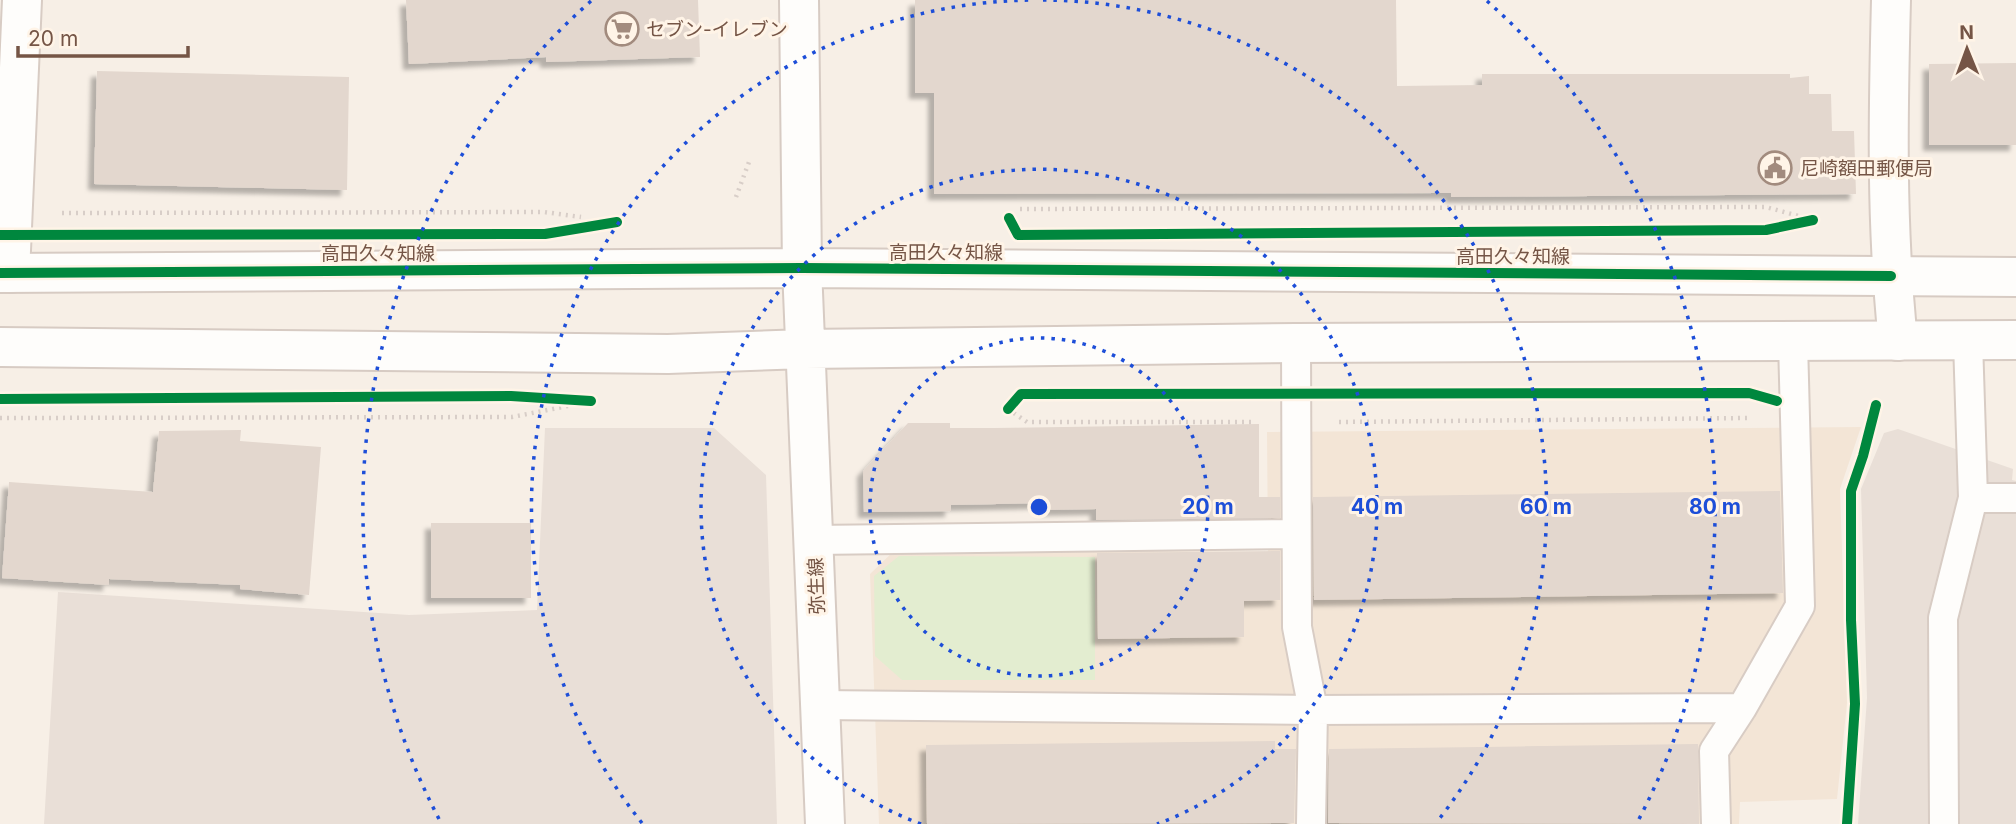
<svg xmlns="http://www.w3.org/2000/svg" width="2016" height="824" font-family="Inter,'Noto Sans JP',sans-serif">
	<style>
		.residential { fill: #f3e5d6 }
		.industrial { fill: #e9dfd7 }
		.green { fill: #e3edd0 }
		.building { fill: #e3d7ce; filter: url(#shadow) }
		.lines { fill: none; stroke-linecap: round; stroke-linejoin: round }
		.lane-casing { stroke: #d8ccc4; stroke-width: 32 }
		.street-casing { stroke: #d8ccc4; stroke-width: 42 }
		.secondary-casing { stroke: #d7cbc3; stroke-width: 42 }
		.path { stroke: #d8cec8; stroke-width: 4.5; stroke-dasharray: 2 5; stroke-linecap: butt }
		.lane { stroke: #fefdfb; stroke-width: 28 }
		.street { stroke: #fefdfb; stroke-width: 38 }
		.secondary { stroke: #fefdfb; stroke-width: 38 }
		.cycleway-casing { stroke: #fff4e7; stroke-width: 15 }
		.cycleway { stroke: #00873e; stroke-width: 10 }
		.ring { fill: none; stroke: #1d4ed8; stroke-width: 3.5; stroke-dasharray: 3.5 7 }
		.labels { text-anchor: middle; stroke-width: 6; stroke-linejoin: round; paint-order: stroke }
		.poi-label { font-size: 19px; fill: #755546; stroke: #fff4e7; text-anchor: start }
		.street-label { font-size: 19px; fill: #755546; stroke: #fff4e7 }
		.centre { fill: #1d4ed8; stroke: #fff4e7; stroke-width: 3.5 }
		.ring-label { font-size: 21px; text-anchor: middle; font-weight: bold; fill: #1d4ed8; stroke: #fff4e7; stroke-width: 6; stroke-linejoin: round; paint-order: stroke }
	</style>
	<defs>
		<filter id="shadow"><feDropShadow dx="-6" dy="6" stdDeviation="2" flood-color="#0004"/></filter>
	</defs>
	<rect width="100%" height="100%" fill="#f7efe6"/>
	<path class="residential" d="M 1861,427 L 1840,489 L 1847,703 L 1837,799 L 1740,802 L 1739,824 L 879,824 L 870,574 L 896,549 L 1268,552 L 1267,432 Z"/>
	<path class="industrial" d="M 545,428 L 714,428 L 766,475 L 777,824 L 44,824 L 58,592 L 409,615 L 537,610 Z
		M 1898,429 L 2013,469 L 2012,480 L 2016,481 L 2016,824 L 1858,824 L 1867,698 L 1861,489 L 1884,433 Z"/>
	<path class="green" d="M 899,556 L 1095,557 L 1095,680 L 902,680 L 875,656 L 874,576 Z"/>
	<path class="building" d="M 406,0 L 698,0 L 700,57 L 546,62 L 546,57 L 409,64 Z
		M 915,0 L 1396,0 L 1397,86 L 1482,85 L 1482,74 L 1790,74 L 1790,78 L 1809,76 L 1809,94 L 1831,94 L 1832,131 L 1854,131 L 1856,194 L 1451,197 L 1451,193 L 934,194 L 934,93 L 915,93 Z
		M 2016,63 L 2016,145 L 1929,145 L 1929,64 Z
		M 97,71 L 349,77 L 347,190 L 94,184 Z
		M 908,423 L 950,423 L 950,428 L 993,428 L 1259,424 L 1259,497 L 1280,497 L 1280,518 L 1096,520 L 1096,509 L 1042,510 L 1042,503 L 951,505 L 951,511 L 864,512 L 863,471 Z
		M 241,430 L 240,441 L 321,447 L 309,595 L 240,589 L 240,585 L 109,579 L 109,585 L 2,578 L 9,482 L 153,492 L 159,431 Z
		M 1780,491 L 1783,593 L 1314,600 L 1313,497 Z
		M 431,523 L 531,523 L 531,598 L 431,598 Z
		M 1280,551 L 1280,600 L 1244,601 L 1244,637 L 1098,639 L 1097,553 Z
		M 1275,741 L 1275,749 L 1296,749 L 1294,823 L 927,824 L 926,745 Z
		M 1698,744 L 1699,824 L 1328,823 L 1329,749 Z"/>
	<g class="lines">
		<defs>
			<path id="lane" d="M 1296,343 L 1297,627 L 1313,710 L 1311,824
				M 1973,498 L 2016,498
				M 814,540 L 1296,534
				M 820,705 L 1313,710 L 1742,708
				M 1716,824 L 1714,751 L 1742,708 L 1800,606 L 1793,342
				M 1944,824 L 1943,618 L 1973,498 L 1968,341"/>
			<path id="street" d="M 1891,0 C 1888,116 1886,225 1898,341
				M 10,273 L 22,0"/>
			<path id="secondary" d="M 799,0 L 802,268 L 825,824
				M 0,273 L 802,268 L 2016,277
				M 0,347 L 668,354 L 805,349 L 1296,343 L 2016,340"/>
		</defs>
		<use href="#lane" class="lane-casing"/>
		<use href="#street" class="street-casing"/>
		<use href="#secondary" class="secondary-casing"/>
		<path class="path" d="M 736,197 L 749,162
			M 1020,209 L 1766,207 L 1813,220
			M 62,213 L 544,212 L 581,217
			M 1008,409 L 1027,422 L 1253,422
			M 0,418 L 512,417 L 573,405
			M 1339,422 L 1750,418
			M 1847,824 L 1855,704 L 1851,620 L 1851,491 L 1863,456 L 1876,405"/>
		<use href="#lane" class="lane"/>
		<use href="#street" class="street"/>
		<use href="#secondary" class="secondary"/>
		<defs>
			<path id="cycleway" d="M 1009,218 L 1018,235 L 1766,230 L 1813,220
				M 0,235 L 545,234 L 617,222
				M 0,273 L 802,268 L 1891,276
				M 0,399 L 511,396 L 591,401
				M 1008,409 L 1021,394 L 1749,393 L 1777,401
				M 1847,824 L 1855,704 L 1851,620 L 1851,491 L 1863,456 L 1876,405"/>
		</defs>
		<use href="#cycleway" class="cycleway-casing"/>
		<use href="#cycleway" class="cycleway"/>
	</g>
	<g class="ring">
		<circle cx="1039" cy="507" r="169"/>
		<path d="M921 824A338 338 0 1 1 1157 824"/>
		<path d="M642 823A507 507 0 0 1 1035 0M1043 0A507 507 0 0 1 1436 823"/>
		<path d="M439 819A676 676 0 0 1 591 1M1487 1A676 676 0 0 1 1639 819"/>
	</g>
	<defs>
		<symbol id="supermarket-ring" viewBox="-11 -11 22 22"><circle r="9.5" fill="#fff4e7" stroke="#a28b7e" stroke-width="1.5"/><path d="M-6-5.5h2.5l.6 2H6L4.5 2H-2.5L-4.4-4H-6ZM-1.5 3.2a1.3 1.3 0 1 0 .1 0ZM3 3.2a1.3 1.3 0 1 0 .1 0Z" fill="#a28b7e"/></symbol>
		<symbol id="civic-ring" viewBox="-11 -11 22 22"><circle r="9.5" fill="#fff4e7" stroke="#a28b7e" stroke-width="1.5"/><path d="M-.6-6.5H3V-4.5H.6V-3L4-1V1h2V6H-6V1h2V-1L-.6-3ZM-1.2 2.5V6h2.4V2.5Z" fill="#a28b7e"/></symbol>
	</defs>
	<g fill-rule="evenodd">
		<use href="#supermarket-ring" x="603" y="10" width="38" height="38"/>
		<use href="#civic-ring" x="1756" y="149" width="38" height="38"/>
	</g>
	<g class="labels">
		<g class="poi-label">
			<text x="646" y="36">セブン-イレブン</text>
			<text x="1800" y="175">尼崎額田郵便局</text>
		</g>
		<g class="street-label">
			<text x="946" y="259">高田久々知線</text>
			<text x="378" y="260">高田久々知線</text>
			<text x="1513" y="263">高田久々知線</text>
			<text transform="translate(816 586) rotate(-92)" y="7">弥生線</text>
		</g>
	</g>
	<circle cx="1039" cy="507" r="10" class="centre"/>
	<g class="ring-label">
		<text x="1208" y="514">20 m</text>
		<text x="1377" y="514">40 m</text>
		<text x="1546" y="514">60 m</text>
		<text x="1715" y="514">80 m</text>
	</g>
	<g transform="translate(1967 49) rotate(359)" stroke="#fff4e7" stroke-width="5" paint-order="stroke">
	<path d="M0-5L12 26L0 18L-12 26Z" fill="#755546"/>
	<text y="-10" font-size="19" font-weight="bold" text-anchor="middle" fill="#755546">N</text>
	</g>
	<path d="M18 46v10h170v-10" fill="none" stroke="#755546" stroke-width="3.5"/>
	<text x="28" y="46" font-size="21" fill="#755546" stroke="#fff4e7" stroke-width="5" paint-order="stroke">20 m</text>
</svg>
